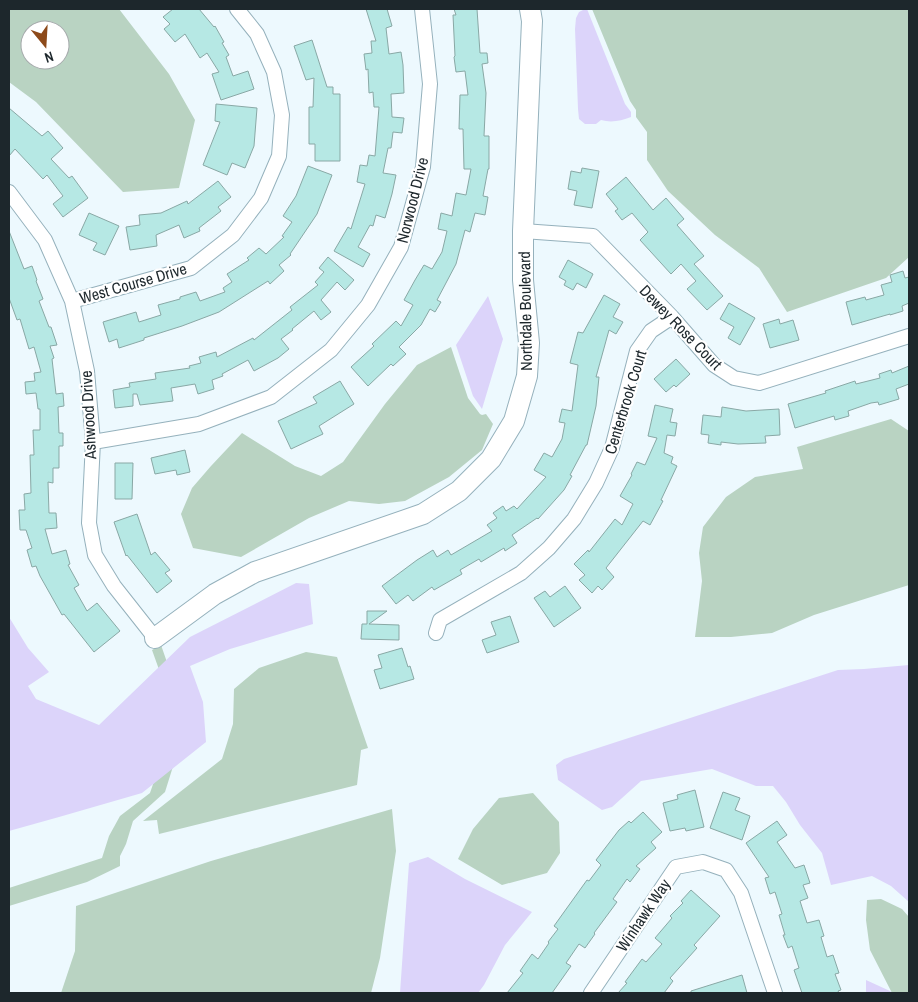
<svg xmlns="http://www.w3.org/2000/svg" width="918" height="1002" font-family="'Archivo Narrow',sans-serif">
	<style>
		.green { fill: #b9d3c2; fill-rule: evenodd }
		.water { fill: #dcd4fa }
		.building { fill: #b6e8e4; stroke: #89a8a5 }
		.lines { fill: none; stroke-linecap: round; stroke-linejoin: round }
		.street-casing { stroke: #95b1bc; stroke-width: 16 }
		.secondary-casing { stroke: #95b1bc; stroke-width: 22 }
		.street { stroke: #fff; stroke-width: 14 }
		.secondary { stroke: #fff; stroke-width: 20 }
		.labels { text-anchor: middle; stroke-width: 4.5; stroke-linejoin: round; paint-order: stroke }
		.street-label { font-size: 16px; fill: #1d272c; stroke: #fff }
	</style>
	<rect width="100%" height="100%" fill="#edf9fe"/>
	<path class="green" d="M 9,9 L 119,9 L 169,74 L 195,120 L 179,188 L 123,192 L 36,102 L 9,82 ZM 30,30 L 60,30 L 60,60 L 30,60 Z
		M 592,9 L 909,9 L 909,257 L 886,278 L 787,312 L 759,268 L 715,235 L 668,191 L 647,160 L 647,132 L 636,117 L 636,110 L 630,101 Z
		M 451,347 L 468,398 L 480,414 L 482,415 L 486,414 L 493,424 L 482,450 L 449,477 L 405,501 L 379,504 L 349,501 L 309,518 L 241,557 L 193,548 L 181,514 L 192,488 L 211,466 L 242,433 L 295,466 L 321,476 L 343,462 L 385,404 L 417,365 Z
		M 891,419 L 909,431 L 909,585 L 814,615 L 772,633 L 731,637 L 695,637 L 702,581 L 699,553 L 703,527 L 726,497 L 755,477 L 803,469 L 797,447 Z
		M 161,645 L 169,668 L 190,712 L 165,792 L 133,821 L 126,844 L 120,856 L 120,866 L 87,882 L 9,906 L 9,888 L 102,858 L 109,836 L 120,816 L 150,793 L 176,717 L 152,650 Z
		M 306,652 L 337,657 L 368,748 L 361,750 L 357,785 L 159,834 L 157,820 L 143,821 L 222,759 L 233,724 L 234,689 L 259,668 Z
		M 533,793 L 559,822 L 560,853 L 547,873 L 502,885 L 458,859 L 473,829 L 499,798 Z
		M 392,809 L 396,851 L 380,958 L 371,993 L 61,993 L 75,951 L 76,906 L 211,861 Z
		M 881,899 L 902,909 L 909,917 L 909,993 L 892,993 L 870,950 L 866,920 L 867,900 Z"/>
	<path class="water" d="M 585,9 L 587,9 L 625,104 L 631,112 L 631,117 C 621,121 611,123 601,120 L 596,124 L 585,124 L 579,119 L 578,109 L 575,29 L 576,18 L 579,12 Z
		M 488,296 L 503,339 L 482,409 L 473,396 L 456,345 Z
		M 296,583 L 309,584 L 313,624 L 230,649 L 190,666 L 203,702 L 206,742 L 142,793 L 59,817 L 9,831 L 9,617 L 28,648 L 49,672 L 28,686 L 36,699 L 99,725 L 190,637 Z
		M 909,665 L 909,902 L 891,886 L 872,876 L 831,885 L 822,853 L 800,825 L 786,802 L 773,786 L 756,786 L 712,769 L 641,781 L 612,807 L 602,810 L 558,780 L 556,765 L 564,759 L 838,670 L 864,669 Z
		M 428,857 L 465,879 L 532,912 L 505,945 L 484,985 L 478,993 L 400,993 L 409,863 Z
		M 866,980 L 890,991 L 892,993 L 866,993 Z"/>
	<path class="building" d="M 173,9 L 199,9 L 214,27 L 215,26 L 224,42 L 222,43 L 229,55 L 226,57 L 233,76 L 248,71 L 254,89 L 221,100 L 212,74 L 219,72 L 207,53 L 200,58 L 185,34 L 175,42 L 164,29 L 170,24 L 163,17 Z
		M 366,9 L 387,9 L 392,26 L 386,28 L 389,54 L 401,52 L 403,65 L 404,93 L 391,94 L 392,117 L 404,118 L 402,133 L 393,132 L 391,148 L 388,148 L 383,173 L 396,175 L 392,194 L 385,218 L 376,215 L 373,226 L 370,225 L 358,247 L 370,254 L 363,267 L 334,251 L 348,227 L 351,229 L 365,184 L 357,182 L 360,165 L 367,166 L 369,155 L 375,156 L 379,107 L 374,107 L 373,92 L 369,93 L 368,69 L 366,70 L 364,54 L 372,53 L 371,41 L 376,41 Z
		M 454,9 L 477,9 L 480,53 L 487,53 L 488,63 L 482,64 L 486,93 L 484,136 L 489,136 L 489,169 L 488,169 L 483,196 L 488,197 L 485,215 L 475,213 L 470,232 L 465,230 L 456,264 L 437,300 L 441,302 L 435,312 L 430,309 L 421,325 L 399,347 L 406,354 L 393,366 L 391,364 L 368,386 L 351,367 L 374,346 L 372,344 L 396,321 L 401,326 L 413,305 L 404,300 L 415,280 L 424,265 L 432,269 L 442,252 L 447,231 L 438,229 L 441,213 L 452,216 L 456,193 L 466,195 L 471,169 L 464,169 L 463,129 L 459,129 L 460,95 L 468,95 L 465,71 L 456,72 L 454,57 L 455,56 L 453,15 L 456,15 Z
		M 312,40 L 327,87 L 333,87 L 333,94 L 340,94 L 340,161 L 315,161 L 315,144 L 309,144 L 309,107 L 313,107 L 314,78 L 306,80 L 294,46 Z
		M 216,104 L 257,108 L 254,146 L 245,168 L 232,163 L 227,175 L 203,165 L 220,122 L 215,121 Z
		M 9,108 L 42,136 L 48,131 L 63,148 L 51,159 L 69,178 L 72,176 L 88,198 L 63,217 L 53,204 L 63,196 L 47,175 L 43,179 L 15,149 L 9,156 Z
		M 308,166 L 332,175 L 317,214 L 290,254 L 291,255 L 279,265 L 284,271 L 270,284 L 268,281 L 219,312 L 182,326 L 144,338 L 144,340 L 119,348 L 117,339 L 109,342 L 103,322 L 136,312 L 139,322 L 161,315 L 158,305 L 180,299 L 180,297 L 196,292 L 200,301 L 225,292 L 223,288 L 232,282 L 227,274 L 249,260 L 247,258 L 259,248 L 266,254 L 284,237 L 282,236 L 292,222 L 283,216 L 296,196 Z
		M 582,168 L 599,171 L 592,208 L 574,205 L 577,191 L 568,189 L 571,171 L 581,173 Z
		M 626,177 L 653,210 L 666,198 L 684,219 L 677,225 L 704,256 L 694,264 L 723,296 L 707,310 L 687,289 L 696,281 L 681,264 L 671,274 L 640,240 L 648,232 L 632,213 L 622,220 L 615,211 L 618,209 L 606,194 Z
		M 218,181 L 231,197 L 218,207 L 221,211 L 199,228 L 200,231 L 184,238 L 179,225 L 156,235 L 157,246 L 130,250 L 126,227 L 140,225 L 139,215 L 161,213 L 187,201 L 188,204 Z
		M 89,213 L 119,226 L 105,255 L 93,250 L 97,243 L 79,235 Z
		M 9,231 L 24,269 L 32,266 L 37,280 L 36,281 L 43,299 L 39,301 L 49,327 L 51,327 L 57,345 L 50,346 L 54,358 L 52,359 L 56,394 L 63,393 L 64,406 L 58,407 L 59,433 L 63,433 L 63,446 L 59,446 L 59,468 L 53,468 L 53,483 L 48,482 L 49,513 L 56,513 L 57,528 L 45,529 L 52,554 L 66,550 L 70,564 L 68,565 L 79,585 L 74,588 L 87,611 L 97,603 L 120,631 L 94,652 L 64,614 L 62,615 L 40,576 L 36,566 L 32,567 L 27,550 L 32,548 L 26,530 L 20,530 L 19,510 L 25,510 L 24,494 L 31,493 L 30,455 L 34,455 L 33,430 L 40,430 L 40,409 L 38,409 L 36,393 L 26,394 L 25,382 L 35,381 L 34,373 L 41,372 L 34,347 L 29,349 L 20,319 L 17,320 L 9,298 Z
		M 328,257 L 354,280 L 345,290 L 337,282 L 321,300 L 331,312 L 321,320 L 314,311 L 292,329 L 293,330 L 281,339 L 289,349 L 278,358 L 254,371 L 248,360 L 222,374 L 223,376 L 212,380 L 214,389 L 198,394 L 195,384 L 171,388 L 173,401 L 140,405 L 137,394 L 133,394 L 133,406 L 115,408 L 113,390 L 130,387 L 129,383 L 156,379 L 155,373 L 190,368 L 189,366 L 201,363 L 199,357 L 216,352 L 217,357 L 253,338 L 254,340 L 292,310 L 290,307 L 318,285 L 315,282 L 324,272 L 319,268 Z
		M 568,260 L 593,274 L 586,288 L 577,283 L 573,290 L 564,285 L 566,281 L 559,277 Z
		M 903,271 L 905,278 L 909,277 L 909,303 L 902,306 L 903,311 L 890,315 L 890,314 L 852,325 L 846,302 L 865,297 L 866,300 L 884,295 L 881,285 L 892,282 L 890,275 Z
		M 604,295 L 620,304 L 613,317 L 623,322 L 616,334 L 609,330 L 596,377 L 599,377 L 596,406 L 587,445 L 586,445 L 570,475 L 572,476 L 564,490 L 538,519 L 537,518 L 512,535 L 517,543 L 505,551 L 504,548 L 481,562 L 479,559 L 460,570 L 462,574 L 434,590 L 432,587 L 413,601 L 408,595 L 396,604 L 382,586 L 417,560 L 433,550 L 437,557 L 448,550 L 451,555 L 492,531 L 487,525 L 497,518 L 493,513 L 503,506 L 506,511 L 514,506 L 517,509 L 546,477 L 534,470 L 544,453 L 552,457 L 562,439 L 565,423 L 559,422 L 562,409 L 572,411 L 578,365 L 570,363 L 578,332 L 583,333 Z
		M 729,303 L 755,318 L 740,345 L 728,338 L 734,327 L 720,319 Z
		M 779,319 L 780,324 L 793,320 L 799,340 L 770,348 L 763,324 Z
		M 676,359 L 690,374 L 676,387 L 674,385 L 666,392 L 654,379 Z
		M 909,366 L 909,384 L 896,389 L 899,399 L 879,405 L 878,402 L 871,403 L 848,411 L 849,416 L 835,420 L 834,416 L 795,428 L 788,404 L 826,393 L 825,391 L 855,381 L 856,384 L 880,378 L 879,374 L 891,370 L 892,373 Z
		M 340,381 L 354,404 L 319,426 L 323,434 L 291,449 L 278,421 L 317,403 L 313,397 Z
		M 655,405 L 673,409 L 670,422 L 677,423 L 675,436 L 667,435 L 664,453 L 673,457 L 671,463 L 677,466 L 661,500 L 663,501 L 650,525 L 643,521 L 606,568 L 614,577 L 602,590 L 598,586 L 592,593 L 579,580 L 585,575 L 574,564 L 588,550 L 589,552 L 615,519 L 622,525 L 633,504 L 620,496 L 632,475 L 631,474 L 637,462 L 645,465 L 657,438 L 648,436 Z
		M 722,407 L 746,411 L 779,409 L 780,435 L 765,436 L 766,443 L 738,444 L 721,442 L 721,445 L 708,443 L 709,435 L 701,434 L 703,415 L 721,417 Z
		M 185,450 L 190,472 L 177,475 L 176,470 L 155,474 L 151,458 Z
		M 115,463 L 133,463 L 132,499 L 115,499 Z
		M 137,514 L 151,555 L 155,552 L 170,570 L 165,573 L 172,581 L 157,593 L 127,555 L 126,556 L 114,522 Z
		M 565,586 L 581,608 L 554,627 L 534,598 L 545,591 L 550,597 Z
		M 367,611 L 387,611 L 369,624 L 399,625 L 399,640 L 361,639 L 362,624 L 367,624 Z
		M 510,616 L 519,642 L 487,653 L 482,640 L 496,635 L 491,622 Z
		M 402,648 L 408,667 L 410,666 L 414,679 L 380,689 L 374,670 L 382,668 L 378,655 Z
		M 695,790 L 704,827 L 686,831 L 685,828 L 670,831 L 663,803 L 678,799 L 677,795 Z
		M 723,792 L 740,798 L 735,810 L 750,816 L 742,840 L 710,828 Z
		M 643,812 L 662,832 L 651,842 L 656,848 L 636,866 L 640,869 L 630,882 L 627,879 L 613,899 L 617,902 L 594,933 L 595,934 L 585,948 L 579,944 L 566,963 L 571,966 L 552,993 L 507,993 L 523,973 L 520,971 L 532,954 L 538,959 L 549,943 L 548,942 L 558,929 L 554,926 L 587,880 L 589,881 L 601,865 L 596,860 L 619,830 L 629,821 L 631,823 Z
		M 777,821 L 787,835 L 777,842 L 795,868 L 804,865 L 810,883 L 803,885 L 808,898 L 800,901 L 807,923 L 819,920 L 824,936 L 821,937 L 827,957 L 833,955 L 839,973 L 835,974 L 841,990 L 838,991 L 839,993 L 802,993 L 794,970 L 799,968 L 792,946 L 788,948 L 783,935 L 785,935 L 779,915 L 782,914 L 775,892 L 770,894 L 765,878 L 769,877 L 746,843 Z
		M 691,890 L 720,916 L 694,945 L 697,948 L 670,978 L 673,981 L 664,993 L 618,993 L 627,983 L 625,982 L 642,959 L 646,962 L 662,944 L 655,938 L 672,918 L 670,916 L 683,903 L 681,901 Z
		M 742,975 L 747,993 L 691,993 L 691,991 Z"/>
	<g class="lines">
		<defs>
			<path id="street" d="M 9,192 L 45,240 L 72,301 L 87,371 L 93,442 L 89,523 L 95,555 L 114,586 L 155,638
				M 523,231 L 593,236 L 672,317 L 714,365 L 734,378 L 759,383 L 909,336
				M 72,301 L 191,268 L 233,235 L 261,198 L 279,156 L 282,115 L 274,72 L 257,34 L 237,9
				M 93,442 L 199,424 L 271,397 L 331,350 L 368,305 L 401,247 L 423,167 L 430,84 L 422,9
				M 436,633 L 440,620 L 521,573 L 549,548 L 574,519 L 596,483 L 612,448 L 637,351 L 651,331 L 672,317
				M 591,993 L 676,867 L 703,862 L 726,870 L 741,893 L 775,993"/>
			<path id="secondary" d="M 155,638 L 215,594 L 255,572 L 423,514 L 459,491 L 491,459 L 514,421 L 527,376 L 529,343 L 523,280 L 523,231 L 532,21 L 530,9"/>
		</defs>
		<use href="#street" class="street-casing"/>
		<use href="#secondary" class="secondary-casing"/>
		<use href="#street" class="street"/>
		<use href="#secondary" class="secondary"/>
	</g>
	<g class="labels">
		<g class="street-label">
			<text transform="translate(412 200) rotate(-76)" y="6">Norwood Drive</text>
			<text transform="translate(133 283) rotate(-16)" y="6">West Course Drive</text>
			<text transform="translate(525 311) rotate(-91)" y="6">Northdale Boulevard</text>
			<text transform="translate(681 327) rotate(46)" y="6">Dewey Rose Court</text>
			<text transform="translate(625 402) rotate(-73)" y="6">Centerbrook Court</text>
			<text transform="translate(88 415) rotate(-93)" y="6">Ashwood Drive</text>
			<text transform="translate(643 915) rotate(-56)" y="6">Winhawk Way</text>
		</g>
	</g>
	<rect width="918" height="1002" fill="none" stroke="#1d272c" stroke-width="20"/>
	<g transform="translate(45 45) rotate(162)"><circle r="24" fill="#ffffff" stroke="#a5a9ab"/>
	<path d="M0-4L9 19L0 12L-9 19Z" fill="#8d4a1a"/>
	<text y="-8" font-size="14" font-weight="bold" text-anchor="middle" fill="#1d272c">N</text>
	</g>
</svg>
